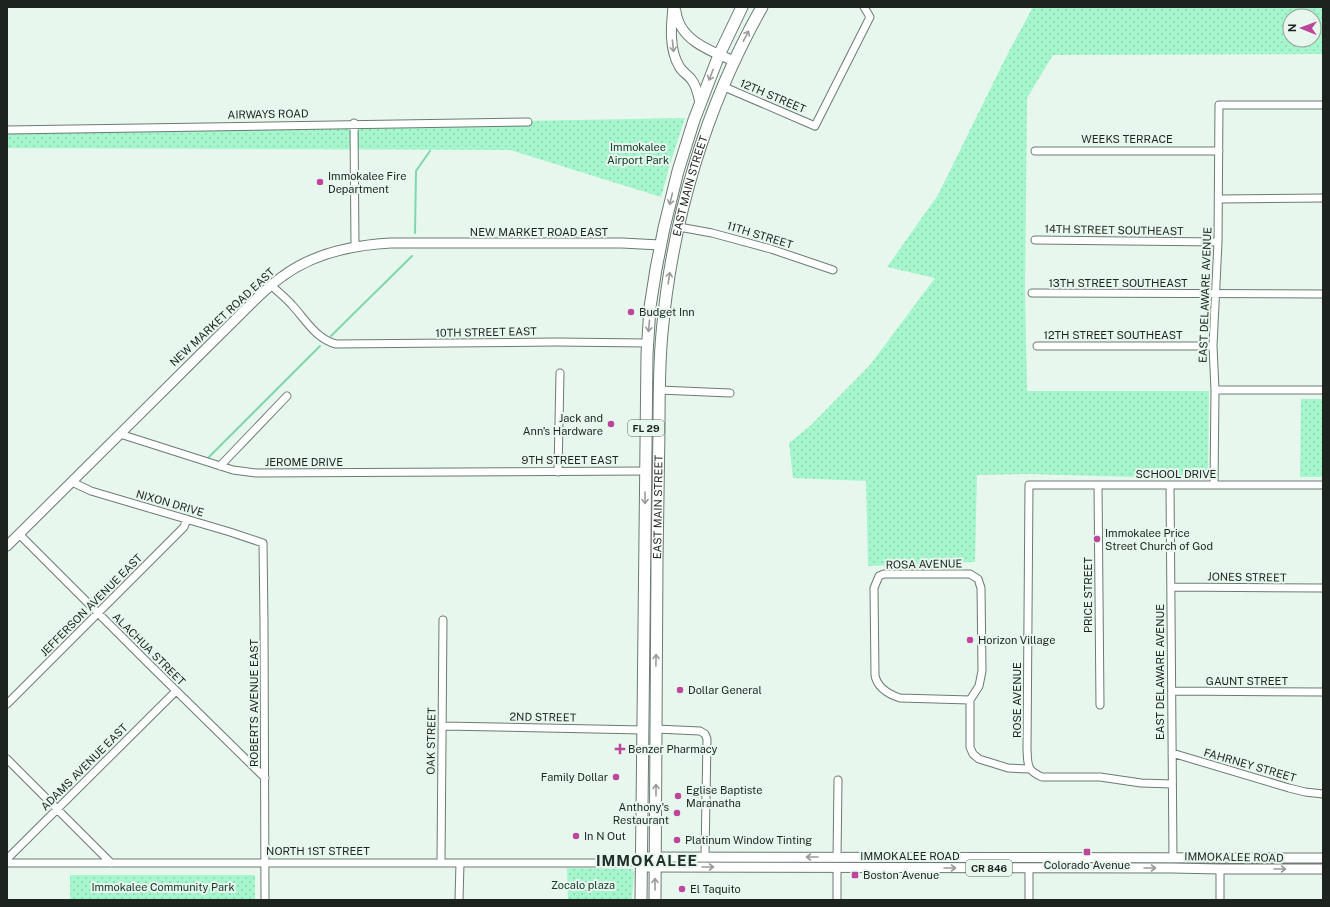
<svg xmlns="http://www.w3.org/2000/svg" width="1330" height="907" font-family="'Public Sans',sans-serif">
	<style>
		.green { fill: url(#green-dots); fill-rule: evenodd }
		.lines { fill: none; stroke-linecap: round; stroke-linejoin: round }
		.stream { stroke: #7ed8ab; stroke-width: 2 }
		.minor-casing { stroke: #6c7b72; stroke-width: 9 }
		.major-casing { stroke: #6c7b72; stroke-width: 11 }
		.highway-casing { stroke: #6c7b72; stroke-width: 13 }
		.minor { stroke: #fff; stroke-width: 7 }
		.major { stroke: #fff; stroke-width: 9 }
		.highway { stroke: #fff; stroke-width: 11 }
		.oneway { stroke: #999c9a }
		.poi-dot { fill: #bd459a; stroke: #e7f7ee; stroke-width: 1.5 }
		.labels { text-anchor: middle; stroke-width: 4; stroke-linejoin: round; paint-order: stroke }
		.shield { fill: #e7f7ee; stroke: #5a635d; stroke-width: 1 }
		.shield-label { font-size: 10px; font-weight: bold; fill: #1d231f }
		.street-label { font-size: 11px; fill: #1d231f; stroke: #e7f7ee }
		.park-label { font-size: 11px; fill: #103826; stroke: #e7f7ee }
		.poi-label { font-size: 11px; fill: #1d231f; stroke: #e7f7ee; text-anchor: start }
		.district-label { font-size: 15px; font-weight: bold; letter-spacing: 1px; fill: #212e27; stroke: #e7f7ee }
	</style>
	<defs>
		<pattern id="green-dots" width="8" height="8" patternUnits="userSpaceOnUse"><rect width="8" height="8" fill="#a6f6cd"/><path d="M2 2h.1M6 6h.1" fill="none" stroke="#8ed3b0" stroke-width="1.8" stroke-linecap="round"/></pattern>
	</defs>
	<rect width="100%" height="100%" fill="#e7f7ee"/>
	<path class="green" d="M 1033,7 L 1323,7 L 1323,54 L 1053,55 L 1027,98 L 1025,292 L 1027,391 L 1209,391 L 1208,475 L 1201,479 L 1028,474 L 977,475 L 975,562 L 868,566 L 866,481 L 793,478 L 789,443 L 810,426 L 870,365 L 935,278 L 887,267 L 938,195 L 1007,55 ZM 1290,16 L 1314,16 L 1314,40 L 1290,40 Z
		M 685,118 L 671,161 L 661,197 L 510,150 L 7,148 L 7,130 Z
		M 1301,399 L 1323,399 L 1323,477 L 1300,477 Z
		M 567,868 L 632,869 L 634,872 L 632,900 L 568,900 Z
		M 70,875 L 255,875 L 255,900 L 70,900 Z"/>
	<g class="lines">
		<path class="stream" d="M 415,233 L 416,171 L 430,151
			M 331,336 L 412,256
			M 209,457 L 320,346"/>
		<defs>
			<path id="minor" d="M 722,86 L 815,126 L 870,17 L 864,7
				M 354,123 L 355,246
				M 7,130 L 528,122
				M 1035,151 L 1219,151
				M 1219,199 L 1323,198
				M 679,227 L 712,233 L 771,249 L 833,270
				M 1035,240 L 1218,242
				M 271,285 C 278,292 286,298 292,305 C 305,319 317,340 336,344 L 556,342 L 647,343
				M 1032,293 L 1323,294
				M 1037,346 L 1213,346
				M 659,390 L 730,393
				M 1215,390 L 1323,390
				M 120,434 L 233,470 L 256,473 L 645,471
				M 220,466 L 287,396
				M 558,472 L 560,373
				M 72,482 L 91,491 L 230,532 L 263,543 L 264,622 L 265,900
				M 1098,485 L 1100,705
				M 1170,485 L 1173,858
				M 1214,485 L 1215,390 L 1213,346 L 1218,242 L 1219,105 L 1323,105
				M 19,534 L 151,666 L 265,778
				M 1171,587 L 1323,588
				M 1172,691 L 1323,692
				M 970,700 L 900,698 C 888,694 877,688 875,675 L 874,588 L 879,576 L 884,574 L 970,574 L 978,579 L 981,588 L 982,671 L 979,686 L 970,700 L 970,747 L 973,754 L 979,759 L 1008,768 L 1029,769
				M 7,704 L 184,527 L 187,519
				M 443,726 L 643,730
				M 656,729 L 700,731 L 705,734 L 707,739 L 705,857
				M 1172,753 L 1289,788 L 1305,792 L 1323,794
				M 7,759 L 111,863
				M 1172,784 L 1141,783 L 1100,777 L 1042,777 C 1026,770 1028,765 1027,749 L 1029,485 L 1323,485
				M 837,858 L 838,780
				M 7,859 L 176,691
				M 441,862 L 443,620
				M 7,863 L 616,863 L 630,862 L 641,857
				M 1220,869 L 1220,900
				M 459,900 L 460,863
				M 837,900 L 837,868
				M 1029,900 L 1029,868"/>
			<path id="major" d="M 673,7 C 671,26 669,49 679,66 C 682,72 687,74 691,79 C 697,86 698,95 700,103
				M 676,11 C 679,40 710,51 734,61
				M 7,546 L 259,296 C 267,289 274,282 283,276 C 314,253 353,245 391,243 L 622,243 L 660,245
				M 641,857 L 1323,858
				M 641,867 L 1172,868 L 1220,869 L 1323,869"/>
			<g id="highway">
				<path d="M 641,900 L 647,354 L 650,307 L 656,269 L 664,228 L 678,171 L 694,120 L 719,55 L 742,7"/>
				<path id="s1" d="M 655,900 C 655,787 656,674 657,561 C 658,517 658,473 659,429 C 659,397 659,365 662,333 C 672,219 706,106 762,7"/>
			</g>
		</defs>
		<use href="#minor" class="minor-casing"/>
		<use href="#major" class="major-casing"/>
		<use href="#highway" class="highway-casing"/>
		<use href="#minor" class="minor"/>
		<use href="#major" class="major"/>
		<use href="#highway" class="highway"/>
	</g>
	<defs><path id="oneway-shaft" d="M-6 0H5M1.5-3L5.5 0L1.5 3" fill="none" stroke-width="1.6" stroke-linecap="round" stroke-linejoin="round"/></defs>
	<g class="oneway">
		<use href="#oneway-shaft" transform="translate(746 36) rotate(-63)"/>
		<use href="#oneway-shaft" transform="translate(673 46) rotate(84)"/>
		<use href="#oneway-shaft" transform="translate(711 75) rotate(111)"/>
		<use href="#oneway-shaft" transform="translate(671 199) rotate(104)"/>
		<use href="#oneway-shaft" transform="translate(669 278) rotate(-81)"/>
		<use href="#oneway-shaft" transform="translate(649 326) rotate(95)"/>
		<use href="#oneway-shaft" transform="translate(645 498) rotate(90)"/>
		<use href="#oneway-shaft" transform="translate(656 660) rotate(-89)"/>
		<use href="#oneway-shaft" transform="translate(656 790) rotate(-90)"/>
		<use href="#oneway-shaft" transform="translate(812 857) rotate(-180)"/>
		<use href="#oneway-shaft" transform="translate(708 867)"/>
		<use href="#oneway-shaft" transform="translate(950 868)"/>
		<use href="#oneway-shaft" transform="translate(1150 868)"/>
		<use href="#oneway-shaft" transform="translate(1280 869)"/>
		<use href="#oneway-shaft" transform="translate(655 884) rotate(-90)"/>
	</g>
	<g class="poi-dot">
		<circle cx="320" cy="182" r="4"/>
		<circle cx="631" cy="312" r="4"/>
		<circle cx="611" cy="424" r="4"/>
		<circle cx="1097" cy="539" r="4"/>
		<circle cx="970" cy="640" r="4"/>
		<circle cx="680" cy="690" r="4"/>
		<path d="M618 743h4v4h4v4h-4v4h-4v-4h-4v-4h4z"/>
		<circle cx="616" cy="777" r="4"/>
		<circle cx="678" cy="796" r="4"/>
		<circle cx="677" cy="813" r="4"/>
		<circle cx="576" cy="836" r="4"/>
		<circle cx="677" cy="840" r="4"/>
		<rect x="1083" y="848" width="8" height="8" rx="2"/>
		<rect x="851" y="871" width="8" height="8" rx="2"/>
		<circle cx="682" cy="889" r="4"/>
	</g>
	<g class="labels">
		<g class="shield">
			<rect x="628" y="420" width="36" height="16" rx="3"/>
			<rect x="966" y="860" width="46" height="16" rx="3"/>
		</g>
		<g class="shield-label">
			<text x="646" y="432">FL 29</text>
			<text x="989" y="872">CR 846</text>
		</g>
		<g class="street-label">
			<text transform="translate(773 96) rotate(23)" y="4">12TH STREET</text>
			<text transform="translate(268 114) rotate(-1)" y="4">AIRWAYS ROAD</text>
			<text x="1127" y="143">WEEKS TERRACE</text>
			<text dy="4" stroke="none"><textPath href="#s1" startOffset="717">EAST MAIN STREET</textPath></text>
			<text transform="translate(1114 230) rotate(1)" y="4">14TH STREET SOUTHEAST</text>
			<text x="539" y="236">NEW MARKET ROAD EAST</text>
			<text transform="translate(760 235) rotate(17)" y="4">11TH STREET</text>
			<text x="1118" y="287">13TH STREET SOUTHEAST</text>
			<text transform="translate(1205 295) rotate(-88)" y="4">EAST DELAWARE AVENUE</text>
			<text transform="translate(222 317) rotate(-43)" y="4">NEW MARKET ROAD EAST</text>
			<text transform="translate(486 332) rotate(-1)" y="4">10TH STREET EAST</text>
			<text x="1113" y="339">12TH STREET SOUTHEAST</text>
			<text x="570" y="464">9TH STREET EAST</text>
			<text x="304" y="466">JEROME DRIVE</text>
			<text x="1176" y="478">SCHOOL DRIVE</text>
			<text transform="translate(170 503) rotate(16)" y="4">NIXON DRIVE</text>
			<text dy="4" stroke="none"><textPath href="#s1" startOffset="393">EAST MAIN STREET</textPath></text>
			<text transform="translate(924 564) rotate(-1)" y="4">ROSA AVENUE</text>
			<text transform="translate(1247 577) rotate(1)" y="4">JONES STREET</text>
			<text transform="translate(1088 595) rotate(-90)" y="4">PRICE STREET</text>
			<text transform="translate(91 605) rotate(-45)" y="4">JEFFERSON AVENUE EAST</text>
			<text transform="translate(149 649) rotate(45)" y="4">ALACHUA STREET</text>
			<text transform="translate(1160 672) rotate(-90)" y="4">EAST DELAWARE AVENUE</text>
			<text x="1247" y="685">GAUNT STREET</text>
			<text transform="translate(1017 700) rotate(-90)" y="4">ROSE AVENUE</text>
			<text transform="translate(254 703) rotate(-90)" y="4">ROBERTS AVENUE EAST</text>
			<text transform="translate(543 717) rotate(1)" y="4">2ND STREET</text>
			<text transform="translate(431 741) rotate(-89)" y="4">OAK STREET</text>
			<text transform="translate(1250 765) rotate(16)" y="4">FAHRNEY STREET</text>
			<text transform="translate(84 767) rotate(-45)" y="4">ADAMS AVENUE EAST</text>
			<text x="318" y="855">NORTH 1ST STREET</text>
			<text x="910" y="860">IMMOKALEE ROAD</text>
			<text transform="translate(1234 857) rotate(1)" y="4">IMMOKALEE ROAD</text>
		</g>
		<g class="park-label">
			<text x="638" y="151">Immokalee<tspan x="638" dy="13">Airport Park</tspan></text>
			<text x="583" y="889">Zocalo plaza</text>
			<text x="163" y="891">Immokalee Community Park</text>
		</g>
		<g class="poi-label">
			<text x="328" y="180">Immokalee Fire<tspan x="328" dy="13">Department</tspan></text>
			<text x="639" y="316">Budget Inn</text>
			<text x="603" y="422" text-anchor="end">Jack and<tspan x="603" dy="13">Ann's Hardware</tspan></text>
			<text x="1105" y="537">Immokalee Price<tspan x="1105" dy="13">Street Church of God</tspan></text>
			<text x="978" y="644">Horizon Village</text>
			<text x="688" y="694">Dollar General</text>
			<text x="628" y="753">Benzer Pharmacy</text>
			<text x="608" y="781" text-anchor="end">Family Dollar</text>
			<text x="686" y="794">Eglise Baptiste<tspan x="686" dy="13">Maranatha</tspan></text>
			<text x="669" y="811" text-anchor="end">Anthony's<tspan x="669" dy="13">Restaurant</tspan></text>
			<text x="584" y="840">In N Out</text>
			<text x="685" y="844">Platinum Window Tinting</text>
			<text x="1087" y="869" text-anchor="middle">Colorado Avenue</text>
			<text x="863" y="879">Boston Avenue</text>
			<text x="690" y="893">El Taquito</text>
		</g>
		<g class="district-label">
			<text x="647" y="866">IMMOKALEE</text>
		</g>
	</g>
	<rect width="1330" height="907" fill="none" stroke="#1d231f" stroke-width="16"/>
	<g transform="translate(1302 28) rotate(271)"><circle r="19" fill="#e7f7ee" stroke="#96a29b"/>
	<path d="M0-3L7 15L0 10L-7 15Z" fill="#bd459a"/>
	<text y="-6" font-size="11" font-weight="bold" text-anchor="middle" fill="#1d231f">N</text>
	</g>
</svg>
